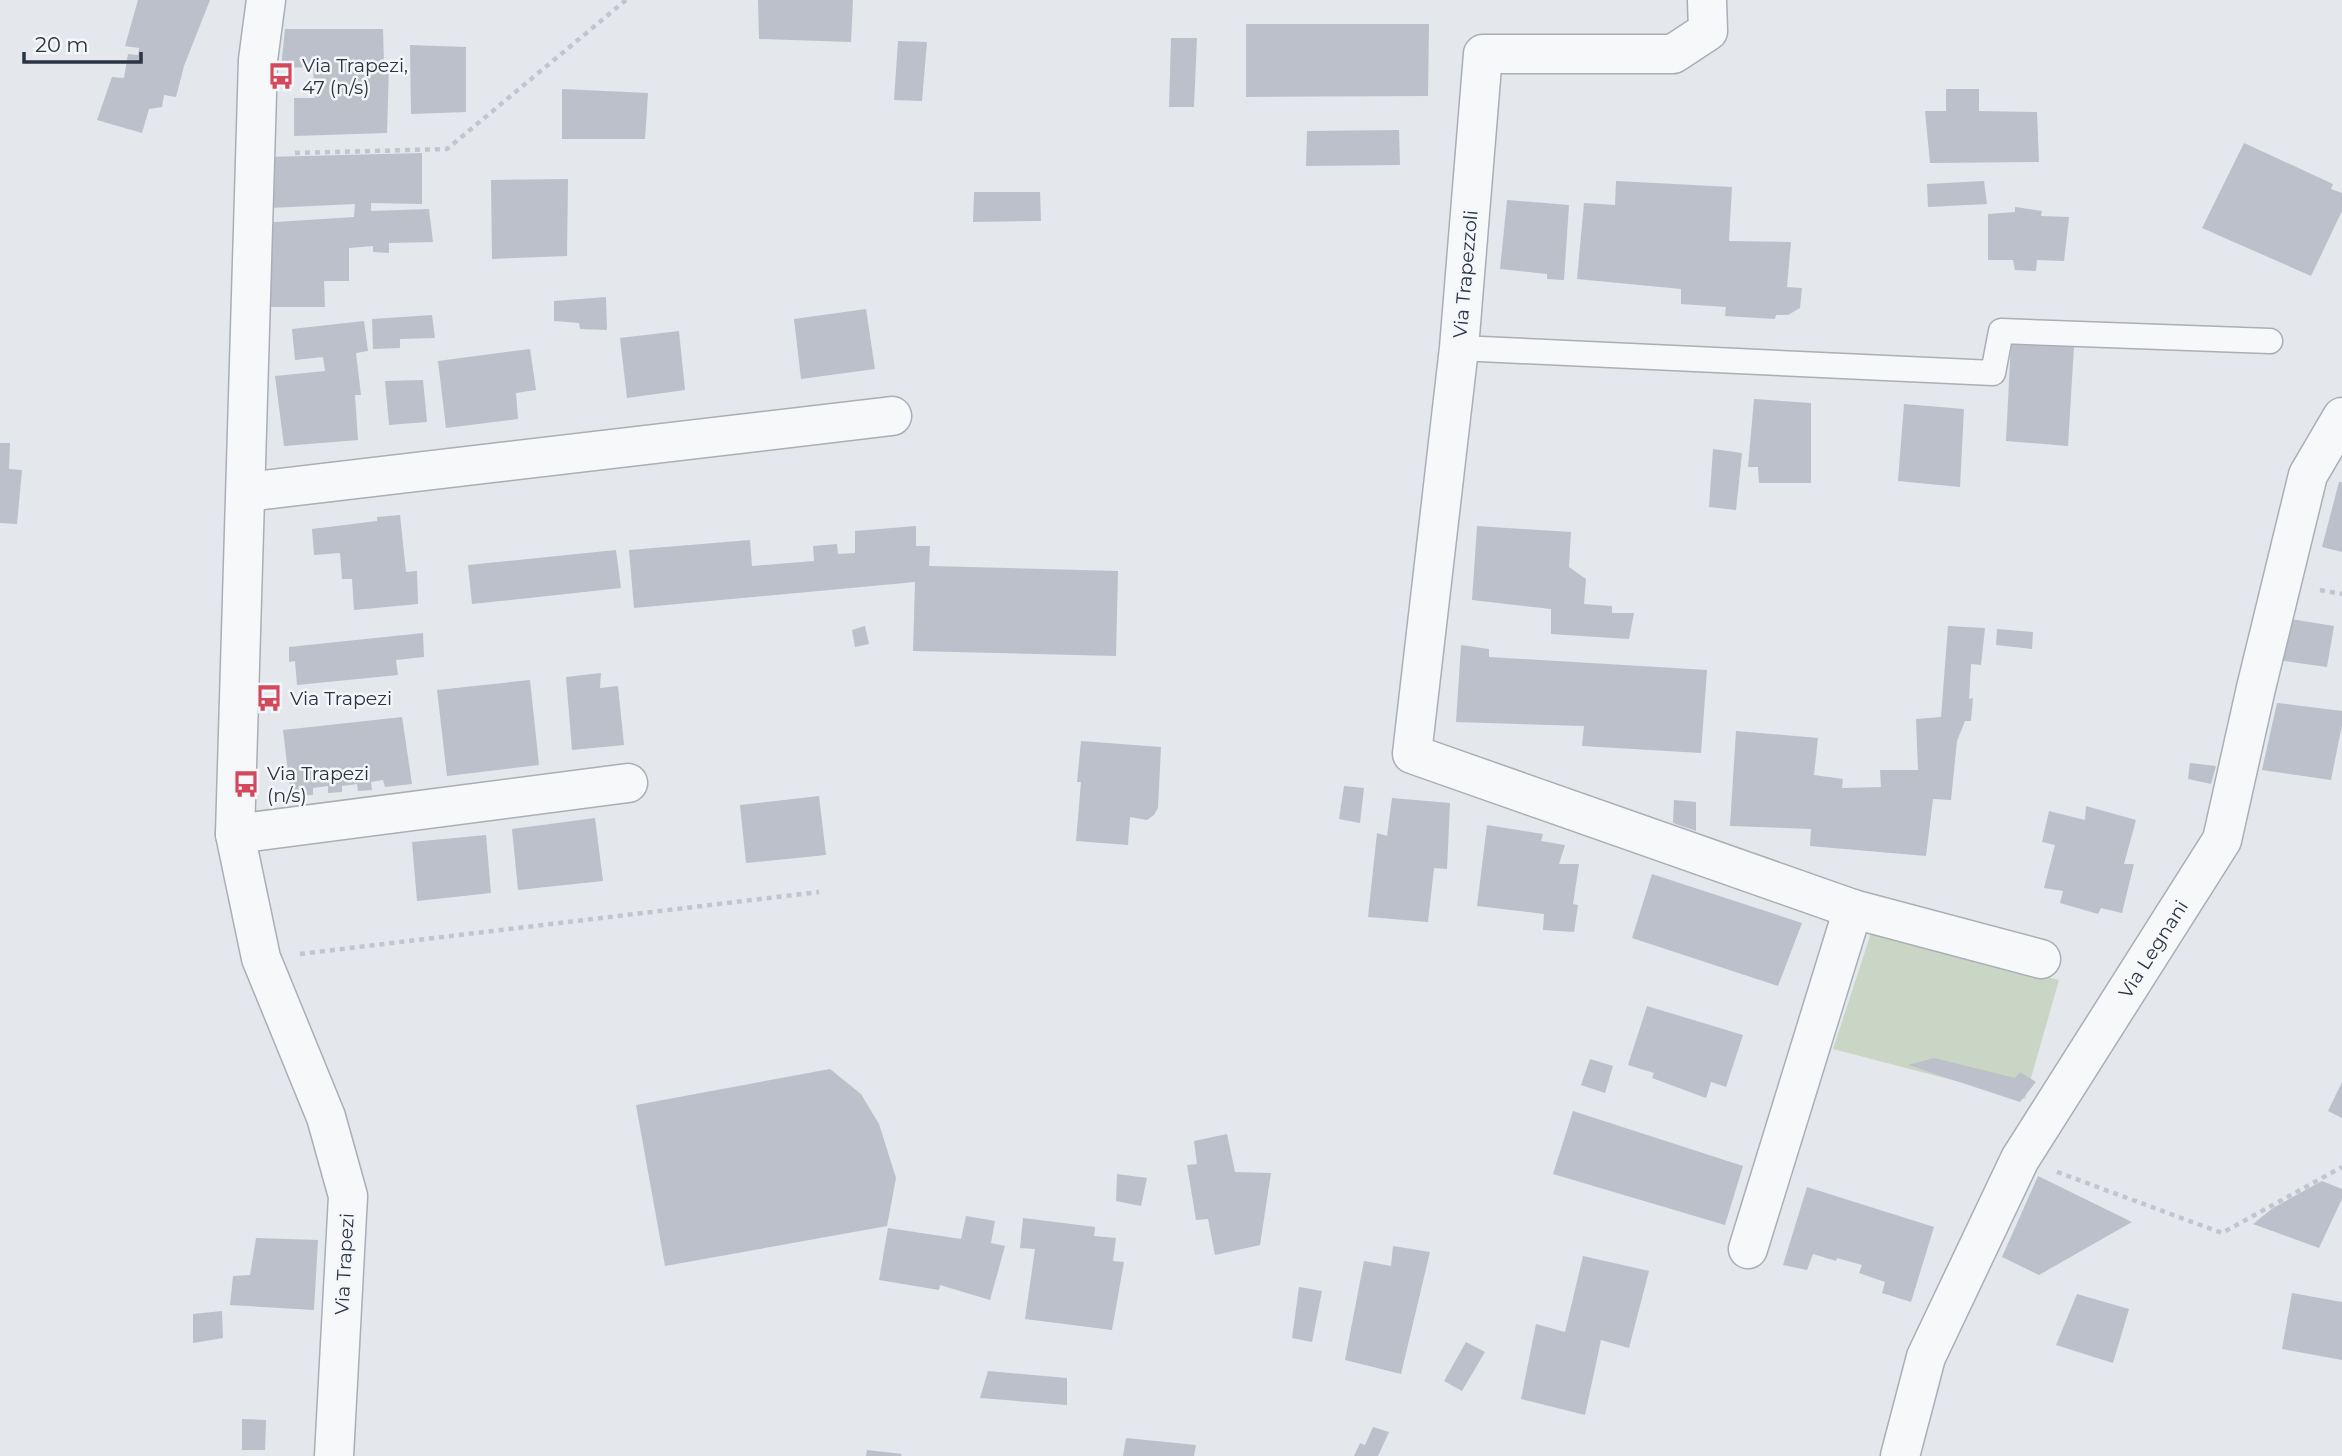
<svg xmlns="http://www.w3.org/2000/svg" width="2342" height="1456" font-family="Montserrat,sans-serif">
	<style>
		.green { fill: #c9d6c5 }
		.building { fill: #bbc0ca }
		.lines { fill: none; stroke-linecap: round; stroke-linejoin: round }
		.service-casing { stroke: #a9aeb7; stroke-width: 27 }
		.minor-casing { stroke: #a9aeb7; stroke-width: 41 }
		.tertiary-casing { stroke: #a9aeb7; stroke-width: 41 }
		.path { stroke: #c2c5cb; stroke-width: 4.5; stroke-dasharray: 5 5; stroke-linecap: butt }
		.service { stroke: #f7f8fa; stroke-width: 24 }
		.minor { stroke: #f7f8fa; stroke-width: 38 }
		.tertiary { stroke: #f7f8fa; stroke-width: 38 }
		.labels { text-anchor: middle; stroke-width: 5; stroke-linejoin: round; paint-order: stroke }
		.poi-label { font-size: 19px; fill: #2b3445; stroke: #f4f6f9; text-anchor: start }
		.street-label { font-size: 19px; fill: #2b3445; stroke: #f4f6f9 }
	</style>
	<rect width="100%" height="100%" fill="#e4e7ec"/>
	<path class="green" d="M 1872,930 L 2059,980 L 2025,1099 L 1833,1049 Z"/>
	<path class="building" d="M 138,0 L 210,0 L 184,66 L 176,97 L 164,95 L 162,107 L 149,109 L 142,133 L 97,120 L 112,77 L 124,78 L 128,54 L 138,55 L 139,48 L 125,46 Z
		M 758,0 L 853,0 L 851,42 L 759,39 Z
		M 1246,24 L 1429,24 L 1428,96 L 1246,97 Z
		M 285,29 L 383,29 L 384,65 L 389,65 L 387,133 L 294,136 L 294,98 L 315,98 L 313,67 L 281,68 Z
		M 1171,38 L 1197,38 L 1194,107 L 1169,107 Z
		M 898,41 L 927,42 L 922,101 L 894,100 Z
		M 410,45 L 466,47 L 466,112 L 411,114 Z
		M 562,89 L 648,93 L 645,139 L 562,139 Z
		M 1946,89 L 1979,89 L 1979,111 L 2037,112 L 2039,162 L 1930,163 L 1925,111 L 1946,111 Z
		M 1399,130 L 1400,165 L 1306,166 L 1307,131 Z
		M 2244,143 L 2333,184 L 2331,189 L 2342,193 L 2342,211 L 2311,276 L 2202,228 Z
		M 422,153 L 422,204 L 371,203 L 371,211 L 429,209 L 433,242 L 389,243 L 389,253 L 373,252 L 373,246 L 349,248 L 349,281 L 324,281 L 325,307 L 262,307 L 260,223 L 354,217 L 355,204 L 269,208 L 266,157 Z
		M 568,179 L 567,256 L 492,259 L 491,180 Z
		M 1616,181 L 1732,187 L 1729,241 L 1791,242 L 1787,287 L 1802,288 L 1800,308 L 1788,315 L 1776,315 L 1775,319 L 1725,316 L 1726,307 L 1681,304 L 1681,289 L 1577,279 L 1584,203 L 1615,205 Z
		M 1984,181 L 1987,204 L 1928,207 L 1927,184 Z
		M 974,192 L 1040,192 L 1041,221 L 973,222 Z
		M 1507,200 L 1569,205 L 1564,280 L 1547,279 L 1547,274 L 1500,269 Z
		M 2015,207 L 2042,211 L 2041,216 L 2069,217 L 2064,261 L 2037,260 L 2036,271 L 2015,270 L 2013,260 L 1988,260 L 1988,214 L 2015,212 Z
		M 606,297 L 607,330 L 580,329 L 579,323 L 554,321 L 554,301 Z
		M 866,309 L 875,369 L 801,379 L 794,319 Z
		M 432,315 L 435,338 L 400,339 L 400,348 L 373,349 L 372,319 Z
		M 364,321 L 368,351 L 356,353 L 361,395 L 355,395 L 358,440 L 284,446 L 275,376 L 325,371 L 323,357 L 295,360 L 292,329 Z
		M 679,331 L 685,390 L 627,398 L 620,338 Z
		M 2011,342 L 2074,346 L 2068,446 L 2006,441 Z
		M 530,349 L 536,390 L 516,393 L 518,419 L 446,428 L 438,361 Z
		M 423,380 L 427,422 L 389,425 L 385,381 Z
		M 1754,399 L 1811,403 L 1811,483 L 1759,483 L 1758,467 L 1748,467 Z
		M 1904,404 L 1964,409 L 1960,487 L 1898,481 Z
		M 0,443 L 10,443 L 9,469 L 22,470 L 17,524 L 0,523 Z
		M 1713,449 L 1742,453 L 1736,510 L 1709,507 Z
		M 2339,482 L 2342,482 L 2342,552 L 2322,547 Z
		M 400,515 L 406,572 L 417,571 L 418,604 L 354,610 L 352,579 L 342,579 L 340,553 L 314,555 L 312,529 L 377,521 L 377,517 Z
		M 916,526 L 916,546 L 930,546 L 929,566 L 1118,571 L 1116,656 L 913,651 L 915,582 L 634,608 L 629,550 L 750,540 L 752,566 L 814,561 L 813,546 L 837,544 L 838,554 L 855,553 L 855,531 Z
		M 1477,526 L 1571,532 L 1569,567 L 1586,579 L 1584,604 L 1612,606 L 1612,613 L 1634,613 L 1629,639 L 1551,634 L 1551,609 L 1472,600 Z
		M 616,550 L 621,588 L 472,604 L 468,565 Z
		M 2284,618 L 2334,626 L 2327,667 L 2277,660 Z
		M 865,626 L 869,644 L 855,647 L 852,630 Z
		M 1948,626 L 1985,628 L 1981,665 L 1971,664 L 1969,699 L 1973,698 L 1971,721 L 1965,721 L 1957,741 L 1951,800 L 1933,799 L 1926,856 L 1810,846 L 1811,829 L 1730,826 L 1736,731 L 1818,738 L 1814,775 L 1843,779 L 1842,788 L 1881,787 L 1880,770 L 1918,770 L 1916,719 L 1941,717 Z
		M 1997,629 L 2033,632 L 2032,649 L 1996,645 Z
		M 423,633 L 424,657 L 396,660 L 398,675 L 297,685 L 295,661 L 289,662 L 289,647 Z
		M 1461,645 L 1489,649 L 1489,657 L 1707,670 L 1701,753 L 1582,746 L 1584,726 L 1456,722 Z
		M 601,673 L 600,688 L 618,686 L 624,745 L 572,750 L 566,677 Z
		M 530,680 L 539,765 L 447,776 L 437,690 Z
		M 2277,703 L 2342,711 L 2342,725 L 2331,780 L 2262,770 Z
		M 402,717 L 412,784 L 385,787 L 383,780 L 371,782 L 372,790 L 358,791 L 357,784 L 342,786 L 342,792 L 328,793 L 328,786 L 313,788 L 313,795 L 291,796 L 283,730 Z
		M 1081,741 L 1161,747 L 1158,808 L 1154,815 L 1147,820 L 1130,817 L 1128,845 L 1076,841 L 1081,782 L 1077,782 Z
		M 2190,763 L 2216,766 L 2211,784 L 2188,779 Z
		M 1344,786 L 1364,788 L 1360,823 L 1339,819 Z
		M 819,796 L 826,855 L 746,863 L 740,805 Z
		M 1392,798 L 1450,803 L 1447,869 L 1434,868 L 1428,922 L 1368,917 L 1377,833 L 1387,836 Z
		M 1674,800 L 1696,802 L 1696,831 L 1673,823 Z
		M 2086,806 L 2136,820 L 2124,864 L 2134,864 L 2122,913 L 2101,908 L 2098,914 L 2060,903 L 2063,891 L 2044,888 L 2055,845 L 2042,842 L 2049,811 L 2085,820 Z
		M 595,818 L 603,881 L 518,890 L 512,829 Z
		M 1487,825 L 1543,834 L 1541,841 L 1565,845 L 1559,864 L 1579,864 L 1573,904 L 1578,905 L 1574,932 L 1543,930 L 1544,914 L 1477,906 Z
		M 486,835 L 491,893 L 417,901 L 412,842 Z
		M 1652,874 L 1802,923 L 1778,986 L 1632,938 Z
		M 1647,1006 L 1743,1035 L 1726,1087 L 1711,1082 L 1706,1098 L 1652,1078 L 1654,1073 L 1628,1065 Z
		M 1934,1058 L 2015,1078 L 2020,1072 L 2036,1082 L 2020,1102 L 1908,1065 Z
		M 1590,1059 L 1613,1066 L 1605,1093 L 1581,1085 Z
		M 830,1069 L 861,1094 L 879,1124 L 896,1178 L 887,1226 L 665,1266 L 636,1105 Z
		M 2342,1082 L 2342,1118 L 2328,1111 Z
		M 1573,1111 L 1743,1166 L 1725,1225 L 1553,1174 Z
		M 1227,1134 L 1235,1172 L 1271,1173 L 1260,1245 L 1215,1255 L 1208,1219 L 1196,1220 L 1187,1165 L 1197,1164 L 1194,1141 Z
		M 1117,1174 L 1147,1178 L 1141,1206 L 1116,1201 Z
		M 2038,1176 L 2132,1222 L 2039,1275 L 2002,1257 Z
		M 2322,1181 L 2342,1189 L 2342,1199 L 2319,1248 L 2253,1224 L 2273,1208 Z
		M 1807,1187 L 1934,1227 L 1911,1302 L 1882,1293 L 1885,1282 L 1859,1273 L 1862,1265 L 1837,1258 L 1836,1261 L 1813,1254 L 1807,1270 L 1783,1265 Z
		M 966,1216 L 995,1221 L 991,1243 L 1005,1246 L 990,1300 L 940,1285 L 939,1290 L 879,1280 L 888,1228 L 961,1239 Z
		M 1023,1218 L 1095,1227 L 1094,1236 L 1116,1238 L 1113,1261 L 1124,1262 L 1112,1330 L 1025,1319 L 1035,1249 L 1020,1248 Z
		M 256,1238 L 318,1240 L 314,1310 L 230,1305 L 233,1276 L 250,1275 Z
		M 1393,1246 L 1430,1252 L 1401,1374 L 1345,1360 L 1364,1261 L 1391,1266 Z
		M 1583,1256 L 1649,1271 L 1629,1348 L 1601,1340 L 1585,1415 L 1521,1399 L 1536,1324 L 1565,1332 Z
		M 1299,1287 L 1322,1291 L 1312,1342 L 1292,1338 Z
		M 2292,1293 L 2342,1302 L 2342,1360 L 2282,1349 Z
		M 2077,1294 L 2129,1309 L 2113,1363 L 2056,1345 Z
		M 222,1311 L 223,1338 L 193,1343 L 193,1314 Z
		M 1466,1342 L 1485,1352 L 1462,1391 L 1444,1381 Z
		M 988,1371 L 1067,1378 L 1067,1405 L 980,1398 Z
		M 242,1419 L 266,1420 L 265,1450 L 242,1450 Z
		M 1373,1427 L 1389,1432 L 1378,1456 L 1354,1456 L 1360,1443 L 1365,1445 Z
		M 1126,1438 L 1196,1445 L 1194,1456 L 1123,1456 Z
		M 867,1450 L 902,1454 L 901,1456 L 866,1456 Z"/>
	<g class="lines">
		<defs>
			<path id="service" d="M 1459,348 L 1993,373 L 2001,331 L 2270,341"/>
			<g id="minor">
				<path d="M 1707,0 L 1708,31 L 1673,54 L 1483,54 L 1459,348 L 1412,754 L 1853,909 L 2041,959"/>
				<path d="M 246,492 L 892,416"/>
				<path d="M 235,834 L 628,783"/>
				<path d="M 1748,1249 L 1853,909"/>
				<path id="s1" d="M 1900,1456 L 1926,1357 L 2020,1159 L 2222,840 L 2256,688 L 2308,475 L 2342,417"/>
			</g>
			<path id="tertiary" d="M 266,0 L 258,60 L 235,834 L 261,958 L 326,1117 L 348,1196 L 334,1456"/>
		</defs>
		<use href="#service" class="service-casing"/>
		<use href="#minor" class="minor-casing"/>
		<use href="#tertiary" class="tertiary-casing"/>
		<path class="path" d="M 295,153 L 447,149 L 626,0
			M 2320,590 L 2342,594
			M 300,954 L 819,892
			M 2057,1172 L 2222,1233 L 2342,1167"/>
		<use href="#service" class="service"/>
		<use href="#minor" class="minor"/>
		<use href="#tertiary" class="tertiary"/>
	</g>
	<defs>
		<symbol id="bus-bare" viewBox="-9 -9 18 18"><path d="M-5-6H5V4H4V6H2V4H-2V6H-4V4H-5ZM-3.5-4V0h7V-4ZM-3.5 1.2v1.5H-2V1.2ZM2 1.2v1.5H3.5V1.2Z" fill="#d1495b" stroke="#f4f6f9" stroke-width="2.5" paint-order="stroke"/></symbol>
	</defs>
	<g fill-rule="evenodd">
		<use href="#bus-bare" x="262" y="57" width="38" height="38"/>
		<use href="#bus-bare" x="250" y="679" width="38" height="38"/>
		<use href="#bus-bare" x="227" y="765" width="38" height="38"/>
	</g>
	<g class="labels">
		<g class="poi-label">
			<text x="302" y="72">Via Trapezi,<tspan x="302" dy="22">47 (n/s)</tspan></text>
			<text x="290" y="705">Via Trapezi</text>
			<text x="267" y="780">Via Trapezi<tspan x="267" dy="22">(n/s)</tspan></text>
		</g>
		<g class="street-label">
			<text transform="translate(1465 274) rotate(-85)" y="7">Via Trapezzoli</text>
			<text dy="7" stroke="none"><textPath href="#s1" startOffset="570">Via Legnani</textPath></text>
			<text transform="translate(344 1264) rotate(-87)" y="7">Via Trapezi</text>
		</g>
	</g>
	<path d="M24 52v10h117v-10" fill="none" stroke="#2b3445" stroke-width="3.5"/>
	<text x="35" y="52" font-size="21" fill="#2b3445" stroke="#f4f6f9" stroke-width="5" paint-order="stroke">20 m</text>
</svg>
